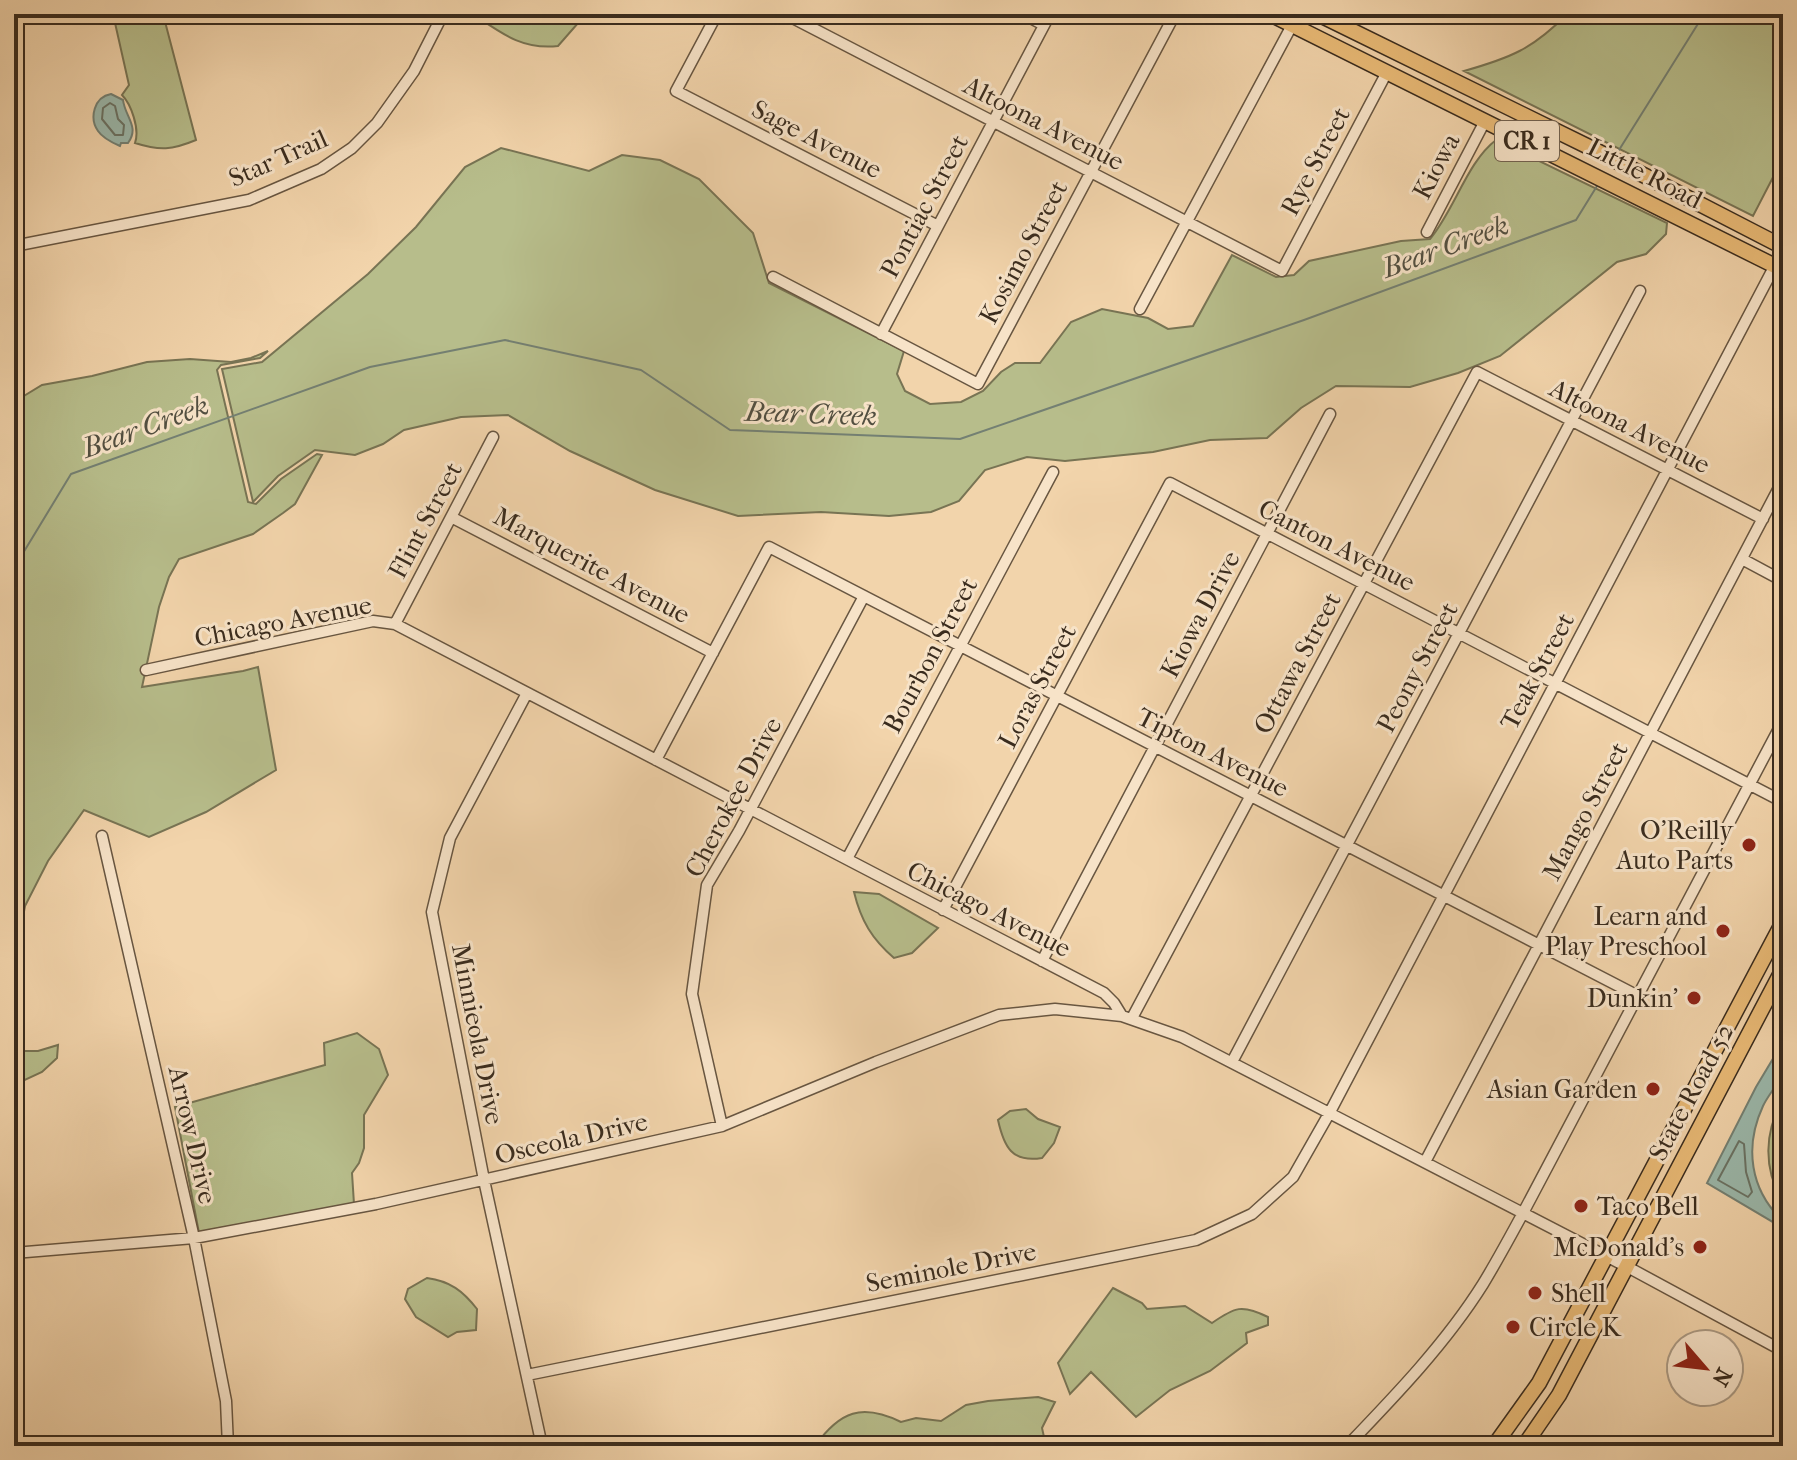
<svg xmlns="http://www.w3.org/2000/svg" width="1797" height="1460" font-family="'IM FELL French Canon',serif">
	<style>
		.green { fill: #b7bd8b; stroke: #787454; stroke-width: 2 }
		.water { fill: #9bb8ab; stroke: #748073; stroke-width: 2 }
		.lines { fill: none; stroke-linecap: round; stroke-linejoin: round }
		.shore { stroke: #6a7264; stroke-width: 2 }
		.stream { stroke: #748073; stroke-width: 2 }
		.minor-casing { stroke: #685641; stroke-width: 13 }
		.major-casing { stroke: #3a2c1e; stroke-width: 17 }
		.minor { stroke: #f7e3c8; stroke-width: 10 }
		.major { stroke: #e9ba76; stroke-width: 14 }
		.poi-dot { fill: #8f2418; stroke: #f7e3c8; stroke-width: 3 }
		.labels { text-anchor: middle; stroke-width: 6; stroke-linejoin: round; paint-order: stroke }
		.shield { fill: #f7e3c8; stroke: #736351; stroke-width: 2 }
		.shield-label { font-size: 24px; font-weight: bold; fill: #3a2c1e }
		.street-label { font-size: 26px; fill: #3a2c1e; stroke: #f7e3c8 }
		.poi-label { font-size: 26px; fill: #3a2c1e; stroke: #f7e3c8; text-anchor: end }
		.water-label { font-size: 28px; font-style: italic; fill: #524f41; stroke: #f7e3c8 }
	</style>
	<rect width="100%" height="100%" fill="#f2d4ab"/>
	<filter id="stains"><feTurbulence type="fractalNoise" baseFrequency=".0025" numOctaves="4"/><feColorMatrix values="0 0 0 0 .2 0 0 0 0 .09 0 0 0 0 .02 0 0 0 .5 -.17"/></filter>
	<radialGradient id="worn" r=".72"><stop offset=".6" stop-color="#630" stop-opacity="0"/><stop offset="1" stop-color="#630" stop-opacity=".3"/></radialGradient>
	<path class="green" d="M 113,14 L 163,14 L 196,140 C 172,150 160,151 135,143 C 140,129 131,104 122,95 L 129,85 Z
		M 473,14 L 586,14 L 558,46 C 522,50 501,33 473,14 Z
		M 1567,14 L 1783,14 L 1783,158 L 1753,216 L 1464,71 C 1510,58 1533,49 1567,14 Z
		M 1496,140 L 1667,223 L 1666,234 L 1646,254 L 1617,262 L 1500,356 L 1458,373 L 1410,387 L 1336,386 L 1301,408 L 1267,438 L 1210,440 L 1153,452 L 1065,461 L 1027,457 L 985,470 L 959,501 L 931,512 L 889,516 L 821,512 L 738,516 L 655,490 L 570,451 L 508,415 L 461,417 L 404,430 L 383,444 L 355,455 L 315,450 L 278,476 L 253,502 L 222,369 L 262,362 L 368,274 L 416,227 L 465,167 L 501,148 L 589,171 L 622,155 L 660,160 L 699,179 L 753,233 L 769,283 L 904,351 L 897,374 L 905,391 L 930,404 L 961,402 L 983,391 L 1001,372 L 1015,363 L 1040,363 L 1071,322 L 1102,309 L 1148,318 L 1168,329 L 1193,326 L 1232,255 L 1276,277 L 1294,275 L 1309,261 L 1401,241 L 1430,239 C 1455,209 1467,162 1496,140 Z
		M 268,351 L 260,358 L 221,365 L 217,370 L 248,502 L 256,504 L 281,479 L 317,454 L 322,455 L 295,504 L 283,513 L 253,534 L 179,559 L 169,577 L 159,607 L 142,687 L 243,671 L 258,667 L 276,770 L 206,812 L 149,837 L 84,810 L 48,861 L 25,906 L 14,965 L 14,402 L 42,385 L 92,376 L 147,362 L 190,359 L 231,362 L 251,358 Z
		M 854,892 L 879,894 L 938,928 L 912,953 L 894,958 C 872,939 861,921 854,892 Z
		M 357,1033 L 379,1049 L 388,1075 L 364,1115 L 364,1148 L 359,1163 L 352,1173 L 354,1204 L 199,1233 L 175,1107 L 325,1065 L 324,1043 Z
		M 58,1045 L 57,1058 L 42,1072 L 14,1085 L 14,1051 L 38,1051 Z
		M 1783,1100 L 1783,1201 C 1763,1170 1764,1131 1783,1100 Z
		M 1026,1109 L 1038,1119 L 1060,1127 L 1054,1143 L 1042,1158 C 1012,1163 1004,1147 998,1120 L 1010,1111 Z
		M 427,1278 C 450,1281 463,1291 477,1309 L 476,1330 L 457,1332 L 448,1337 L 416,1317 L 405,1299 L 408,1289 Z
		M 1113,1288 L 1142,1303 L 1147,1309 L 1185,1306 L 1212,1323 C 1235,1307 1242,1304 1268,1317 L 1268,1325 L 1246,1333 L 1247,1343 L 1210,1371 L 1170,1390 L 1136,1417 L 1091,1372 L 1070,1394 L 1058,1363 Z
		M 1038,1397 L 1055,1402 L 1042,1428 L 1046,1446 L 897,1446 L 891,1441 L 868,1446 L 815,1446 C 840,1411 862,1403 901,1422 L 916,1418 L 941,1421 L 966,1405 L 988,1401 Z"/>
	<path class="water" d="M 111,94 L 123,100 C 125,117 140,127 128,143 L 121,143 L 120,146 C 113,143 102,137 98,131 C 89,118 94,97 111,94 Z
		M 1783,1042 C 1783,1051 1785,1064 1782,1073 C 1778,1085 1768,1095 1763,1106 C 1744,1147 1750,1190 1783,1221 L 1783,1228 L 1707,1183 L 1756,1087 Z"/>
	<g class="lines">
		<path class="shore" d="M 110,103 L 115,106 L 118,119 L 124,125 L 123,135 L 115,135 L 102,119 L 103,108 Z
			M 1739,1141 L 1744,1144 L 1746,1172 L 1752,1192 L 1748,1197 L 1718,1180 Z"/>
		<path class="stream" d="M 1619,150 L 1701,19 L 1707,14
			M 14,568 L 71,474 L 370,367 L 505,340 L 641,370 L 730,430 L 960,439 L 1304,320 L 1576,220 L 1597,186"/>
		<defs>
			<path id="minor" d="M 717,14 L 676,91 L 938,226
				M 785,14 L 1282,271 L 1387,72
				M 1023,14 L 1044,25
				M 1449,14 L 1475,16 L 1498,14
				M 1427,232 L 1485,121
				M 14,246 L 249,200 L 321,169 L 352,148 L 377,123 L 414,71 L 443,14
				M 773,277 L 978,384 L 1175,14
				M 1140,309 L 1298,14
				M 881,334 L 1050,14
				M 451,517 L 713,653
				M 1742,559 L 1783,581
				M 395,624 L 493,437
				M 146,670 L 373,621 L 395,624 L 1104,993 L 1114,1003 L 1122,1016
				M 527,693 L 450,838 L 432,912 L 484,1180 L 542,1446
				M 656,760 L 769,547 L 1638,996
				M 102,836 L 194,1238 L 226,1401 L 228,1446
				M 847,859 L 1053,472
				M 943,910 L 1170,483 L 1783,802
				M 1042,961 L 1330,414
				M 1132,1018 L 1477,372 L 1763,519
				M 1232,1062 L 1640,291
				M 722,1126 L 692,994 L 707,885 L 739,831 L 864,596
				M 1425,1162 L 1783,480
				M 14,1253 L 194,1238 L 376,1204 L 722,1126 L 876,1062 L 999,1015 L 1055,1009 L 1122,1016 L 1182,1037 L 1635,1271 L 1783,1351
				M 527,1375 L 1196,1240 L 1252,1214 L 1293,1177 L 1330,1112 L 1783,250
				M 1347,1446 C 1395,1396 1446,1343 1483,1284 C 1497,1261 1510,1237 1523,1213 L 1783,721"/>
			<path id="major" d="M 1270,14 L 1783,270
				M 1318,14 L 1593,149 L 1783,247
				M 1494,1446 L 1539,1383 L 1783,922
				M 1524,1446 L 1559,1395 L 1783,969"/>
		</defs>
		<use href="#minor" class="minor-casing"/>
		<use href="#major" class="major-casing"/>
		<use href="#minor" class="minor"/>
		<use href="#major" class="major"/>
	</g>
	<g class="poi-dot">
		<circle cx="1749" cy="845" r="8"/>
		<circle cx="1723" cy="931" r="8"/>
		<circle cx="1694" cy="998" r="8"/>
		<circle cx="1653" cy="1089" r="8"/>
		<circle cx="1581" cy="1206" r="8"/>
		<circle cx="1700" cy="1247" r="8"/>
		<circle cx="1535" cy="1293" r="8"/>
		<circle cx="1513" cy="1327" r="8"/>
	</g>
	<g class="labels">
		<rect class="shield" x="1495" y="121" width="64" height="40" rx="6"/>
		<g class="shield-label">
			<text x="1527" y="149">CR 1</text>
		</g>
		<g class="street-label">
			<text transform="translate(1044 123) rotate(27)" y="9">Altoona Avenue</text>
			<text transform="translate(817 139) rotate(27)" y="9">Sage Avenue</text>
			<text transform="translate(278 158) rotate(-24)" y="9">Star Trail</text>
			<text transform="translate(1315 161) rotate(-62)" y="9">Rye Street</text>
			<text transform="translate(1436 166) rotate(-62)" y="9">Kiowa</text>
			<text transform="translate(1645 173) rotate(27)" y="9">Little Road</text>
			<text transform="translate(924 206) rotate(-62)" y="9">Pontiac Street</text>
			<text transform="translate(1023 252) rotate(-62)" y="9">Kosimo Street</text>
			<text transform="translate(1630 426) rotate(27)" y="9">Altoona Avenue</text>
			<text transform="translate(425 520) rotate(-62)" y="9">Flint Street</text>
			<text transform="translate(1337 545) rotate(27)" y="9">Canton Avenue</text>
			<text transform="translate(592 565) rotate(28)" y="9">Marquerite Avenue</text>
			<text transform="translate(1200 614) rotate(-62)" y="9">Kiowa Drive</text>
			<text transform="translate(283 621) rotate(-11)" y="9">Chicago Avenue</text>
			<text transform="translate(930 655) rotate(-62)" y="9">Bourbon Street</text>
			<text transform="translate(1297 663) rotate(-62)" y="9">Ottawa Street</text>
			<text transform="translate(1417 667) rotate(-62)" y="9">Peony Street</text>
			<text transform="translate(1537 671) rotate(-62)" y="9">Teak Street</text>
			<text transform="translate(1037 686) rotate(-62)" y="9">Loras Street</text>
			<text transform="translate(1213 752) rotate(27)" y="9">Tipton Avenue</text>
			<text transform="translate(733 797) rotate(-62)" y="9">Cherokee Drive</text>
			<text transform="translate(1585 811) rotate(-62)" y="9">Mango Street</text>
			<text transform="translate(989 909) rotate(27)" y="9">Chicago Avenue</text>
			<text transform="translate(478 1034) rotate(79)" y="9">Minnieola Drive</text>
			<text transform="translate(1691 1092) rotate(-62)" y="9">State Road 52</text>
			<text transform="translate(193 1135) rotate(77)" y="9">Arrow Drive</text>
			<text transform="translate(571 1138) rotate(-13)" y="9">Osceola Drive</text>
			<text transform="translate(951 1267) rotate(-11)" y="9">Seminole Drive</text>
		</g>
		<g class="poi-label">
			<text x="1733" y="839">O'Reilly<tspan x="1733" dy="30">Auto Parts</tspan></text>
			<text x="1707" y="925">Learn and<tspan x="1707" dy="30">Play Preschool</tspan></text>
			<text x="1678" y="1007">Dunkin'</text>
			<text x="1637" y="1098">Asian Garden</text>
			<text x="1597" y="1215" text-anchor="start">Taco Bell</text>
			<text x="1684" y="1256">McDonald's</text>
			<text x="1551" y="1302" text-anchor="start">Shell</text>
			<text x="1529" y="1336" text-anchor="start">Circle K</text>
		</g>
		<g class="water-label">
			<text transform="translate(1445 246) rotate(-20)" y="10">Bear Creek</text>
			<text transform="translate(811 413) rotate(2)" y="10">Bear Creek</text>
			<text transform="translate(145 426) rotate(-20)" y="10">Bear Creek</text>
		</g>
	</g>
	<rect width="1797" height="1460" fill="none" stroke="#f2d4ab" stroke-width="48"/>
	<rect x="16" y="16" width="1765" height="1428" fill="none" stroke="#3a2c1e" stroke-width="4"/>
	<rect x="24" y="24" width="1749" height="1412" fill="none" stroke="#3a2c1e" stroke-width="2"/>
	<g transform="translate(1705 1368) rotate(118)"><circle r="38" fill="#f7e3c8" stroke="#ab9a84" stroke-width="2"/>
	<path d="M0-6L14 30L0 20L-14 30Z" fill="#8f2418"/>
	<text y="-12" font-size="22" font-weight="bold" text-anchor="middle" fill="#3a2c1e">N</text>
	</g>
	<rect width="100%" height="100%" filter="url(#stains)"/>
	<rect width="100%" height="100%" fill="url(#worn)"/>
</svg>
